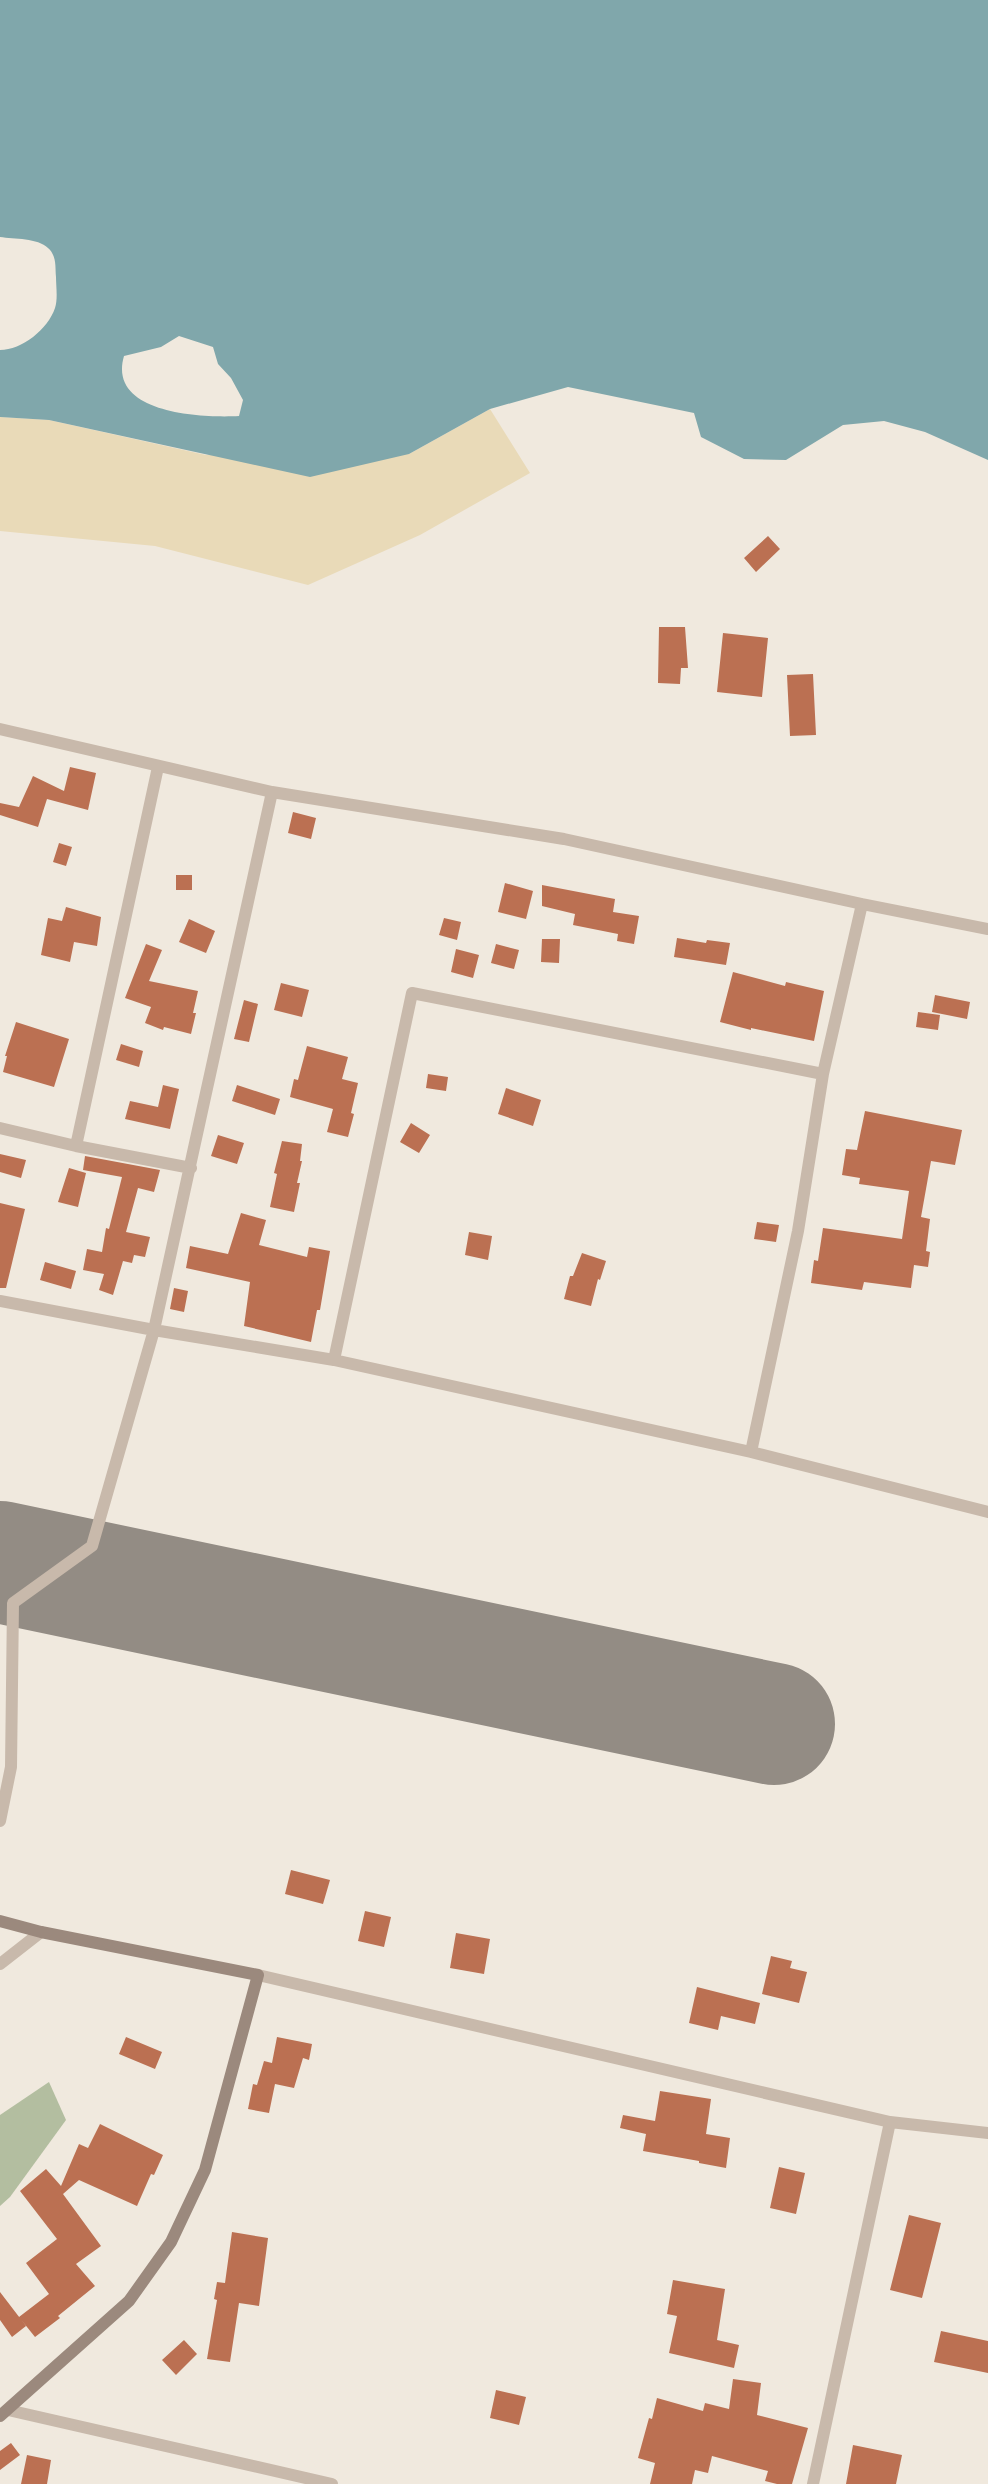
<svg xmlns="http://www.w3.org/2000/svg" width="988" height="2484" font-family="Montserrat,sans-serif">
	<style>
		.green { fill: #b3bea0 }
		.sand { fill: #e9dab8 }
		.water { fill: #80a7ab; fill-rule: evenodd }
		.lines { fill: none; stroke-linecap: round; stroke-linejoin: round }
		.runway { stroke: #938c84; stroke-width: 122 }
		.building { fill: #bb7052 }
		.street { stroke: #c8b9ab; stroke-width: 12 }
		.secondary { stroke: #9b897d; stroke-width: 12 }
	</style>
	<rect width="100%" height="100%" fill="#f0e9de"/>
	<path class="green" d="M 49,2082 L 66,2120 L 10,2197 L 0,2206 L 0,2115 Z"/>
	<path class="sand" d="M 490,409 L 530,473 L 420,535 L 308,585 L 155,546 L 0,531 L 0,417 L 49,420 L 206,455 L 409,454 Z"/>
	<path class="water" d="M 0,0 L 988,0 L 988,460 L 925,432 L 884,421 L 843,425 L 786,460 L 744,459 L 701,437 L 694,413 L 568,387 L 490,409 L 409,454 L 310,477 L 49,420 L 0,417 L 0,350 C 22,350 48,329 55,308 C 58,299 56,286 56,277 C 55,267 57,256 48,248 C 38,238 14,239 0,237 ZM 179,336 L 213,347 L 218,364 L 231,378 L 243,400 L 239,416 C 202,418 107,414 124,356 L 161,347 Z"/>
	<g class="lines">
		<path class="runway" d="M 0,1562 L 774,1724"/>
	</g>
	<path class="building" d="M 768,536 L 780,549 L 756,572 L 744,558 Z
		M 659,627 L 685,627 L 688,668 L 681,668 L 680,684 L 658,683 Z
		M 723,633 L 768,638 L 762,697 L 717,692 Z
		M 813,674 L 816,735 L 790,736 L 787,675 Z
		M 70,767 L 96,773 L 88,810 L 47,799 L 38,827 L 0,815 L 0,803 L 19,807 L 33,776 L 64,791 Z
		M 293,812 L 316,818 L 311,839 L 288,833 Z
		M 59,843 L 72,847 L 66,866 L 53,862 Z
		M 176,875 L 192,875 L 192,890 L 176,890 Z
		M 505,883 L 533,891 L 526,919 L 498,912 Z
		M 542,885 L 615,899 L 613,912 L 639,916 L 634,944 L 617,941 L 618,934 L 573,925 L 575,914 L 542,906 Z
		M 66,907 L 101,917 L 97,946 L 74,942 L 70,962 L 41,955 L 48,918 L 62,921 Z
		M 444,918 L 461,922 L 457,940 L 439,935 Z
		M 189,919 L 215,931 L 206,953 L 179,942 Z
		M 677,938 L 706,943 L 707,940 L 730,943 L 726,965 L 674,957 Z
		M 542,939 L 560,939 L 559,963 L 541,962 Z
		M 146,944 L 162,950 L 149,981 L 198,991 L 193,1013 L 196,1013 L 191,1034 L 164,1027 L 163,1030 L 145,1023 L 151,1007 L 125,998 Z
		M 496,944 L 519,950 L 514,969 L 491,963 Z
		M 456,949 L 479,955 L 473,978 L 451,972 Z
		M 733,972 L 785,986 L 786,982 L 824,991 L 814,1041 L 751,1028 L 751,1030 L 720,1022 Z
		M 281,983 L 309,990 L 302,1017 L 274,1010 Z
		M 935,995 L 970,1002 L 967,1019 L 932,1012 Z
		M 244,1000 L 258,1004 L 249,1042 L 234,1039 Z
		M 918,1012 L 940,1015 L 938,1030 L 916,1027 Z
		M 16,1022 L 69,1039 L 54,1087 L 3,1072 L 7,1056 L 5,1056 Z
		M 121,1044 L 143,1051 L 139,1067 L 116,1060 Z
		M 307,1046 L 348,1057 L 342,1079 L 358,1083 L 351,1113 L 354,1114 L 348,1137 L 327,1132 L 333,1109 L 290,1097 L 294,1079 L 298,1080 Z
		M 428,1074 L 448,1077 L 446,1091 L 426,1088 Z
		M 163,1085 L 179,1089 L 170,1129 L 125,1119 L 130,1101 L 158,1107 Z
		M 237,1085 L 280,1099 L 275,1115 L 232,1101 Z
		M 506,1088 L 541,1100 L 533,1126 L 498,1114 Z
		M 865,1111 L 962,1130 L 955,1165 L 931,1161 L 921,1217 L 930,1219 L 926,1251 L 930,1252 L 928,1267 L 914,1265 L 911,1288 L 864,1282 L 862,1290 L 811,1283 L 814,1260 L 818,1261 L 823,1228 L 902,1239 L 909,1191 L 859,1184 L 860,1178 L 842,1175 L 846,1149 L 857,1150 Z
		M 411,1123 L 430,1135 L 419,1153 L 400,1142 Z
		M 218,1135 L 244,1143 L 237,1164 L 211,1156 Z
		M 282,1141 L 302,1144 L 300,1161 L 302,1161 L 297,1183 L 300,1183 L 294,1212 L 270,1207 L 277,1174 L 274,1173 Z
		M 0,1154 L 26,1160 L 21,1178 L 0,1172 Z
		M 85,1156 L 160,1170 L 154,1192 L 138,1188 L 126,1232 L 150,1237 L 145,1257 L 134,1255 L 132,1263 L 123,1261 L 113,1295 L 99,1290 L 104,1274 L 83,1270 L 87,1249 L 102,1252 L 106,1228 L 109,1229 L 122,1177 L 83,1170 Z
		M 69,1168 L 86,1173 L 78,1207 L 58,1202 Z
		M 0,1203 L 25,1209 L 6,1288 L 0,1288 Z
		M 241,1213 L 266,1220 L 259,1245 L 307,1257 L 309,1247 L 330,1251 L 320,1310 L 317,1310 L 311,1342 L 244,1326 L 250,1282 L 186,1268 L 190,1246 L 228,1254 Z
		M 757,1222 L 779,1225 L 776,1242 L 754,1239 Z
		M 469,1232 L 492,1236 L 488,1260 L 465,1255 Z
		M 582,1253 L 606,1261 L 600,1280 L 598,1279 L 591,1306 L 564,1299 L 570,1276 L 573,1276 Z
		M 45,1262 L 76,1271 L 71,1289 L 40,1280 Z
		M 174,1288 L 188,1291 L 184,1312 L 170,1309 Z
		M 291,1870 L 330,1880 L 323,1904 L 285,1894 Z
		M 365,1911 L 391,1917 L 384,1947 L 358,1941 Z
		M 456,1933 L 490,1939 L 484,1974 L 450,1968 Z
		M 771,1956 L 792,1961 L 790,1968 L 807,1972 L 799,2003 L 762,1994 Z
		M 697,1987 L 760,2003 L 755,2024 L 721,2016 L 718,2030 L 689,2023 Z
		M 126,2037 L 162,2052 L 155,2069 L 119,2054 Z
		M 277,2037 L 312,2044 L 309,2060 L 303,2058 L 294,2088 L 275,2084 L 269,2113 L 248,2109 L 253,2084 L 257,2085 L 264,2061 L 272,2063 Z
		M 660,2091 L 711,2099 L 706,2134 L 730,2138 L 726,2168 L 699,2163 L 699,2161 L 643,2151 L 646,2134 L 620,2128 L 623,2115 L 655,2121 Z
		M 100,2124 L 163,2155 L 154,2175 L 151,2174 L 137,2206 L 79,2180 L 63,2194 L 101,2246 L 76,2264 L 95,2286 L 58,2316 L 60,2318 L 35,2337 L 19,2317 L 49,2294 L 26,2263 L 57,2239 L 20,2191 L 46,2169 L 61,2186 L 79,2144 L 88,2148 Z
		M 779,2167 L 805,2173 L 796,2214 L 770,2208 Z
		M 909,2215 L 941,2223 L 922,2298 L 890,2290 Z
		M 232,2232 L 268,2238 L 259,2306 L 239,2303 L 230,2362 L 207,2359 L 217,2300 L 214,2299 L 217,2282 L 225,2283 Z
		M 673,2280 L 725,2289 L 717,2340 L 739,2345 L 734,2368 L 669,2353 L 677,2316 L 667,2314 Z
		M 0,2292 L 26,2326 L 12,2337 L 0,2320 Z
		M 941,2331 L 988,2341 L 988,2373 L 934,2362 Z
		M 184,2340 L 197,2354 L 176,2375 L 162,2360 Z
		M 733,2379 L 761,2383 L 757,2415 L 808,2428 L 792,2484 L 777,2484 L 765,2481 L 768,2471 L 712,2456 L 708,2473 L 695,2470 L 692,2484 L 650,2484 L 655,2463 L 638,2458 L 649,2418 L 652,2419 L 657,2398 L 703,2411 L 705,2403 L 729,2409 Z
		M 496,2390 L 526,2397 L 519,2425 L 490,2418 Z
		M 11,2443 L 20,2455 L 0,2470 L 0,2451 Z
		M 853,2445 L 902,2455 L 896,2484 L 846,2484 Z
		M 27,2455 L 51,2460 L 47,2484 L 21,2484 Z"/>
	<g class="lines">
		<path class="street" d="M 0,729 L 272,792 L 564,839 L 862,904 L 988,929
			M 0,1128 L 76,1146 L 191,1168
			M 76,1146 L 158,767
			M 0,1301 L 154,1330 L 334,1360 L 751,1452 L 798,1231 L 823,1074 L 862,904
			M 334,1360 L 412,993 L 823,1074
			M 751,1452 L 988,1512
			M 0,1821 L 11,1767 L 13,1603 L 92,1546 L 154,1330 L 272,792
			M 0,1964 L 41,1932
			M 258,1975 L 890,2122 L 988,2133
			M 8,2410 L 332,2484
			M 813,2484 L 890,2122"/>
		<path class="secondary" d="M 0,1921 L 41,1932 L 258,1975 L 205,2170 L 171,2242 L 129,2301 L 0,2416"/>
	</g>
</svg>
